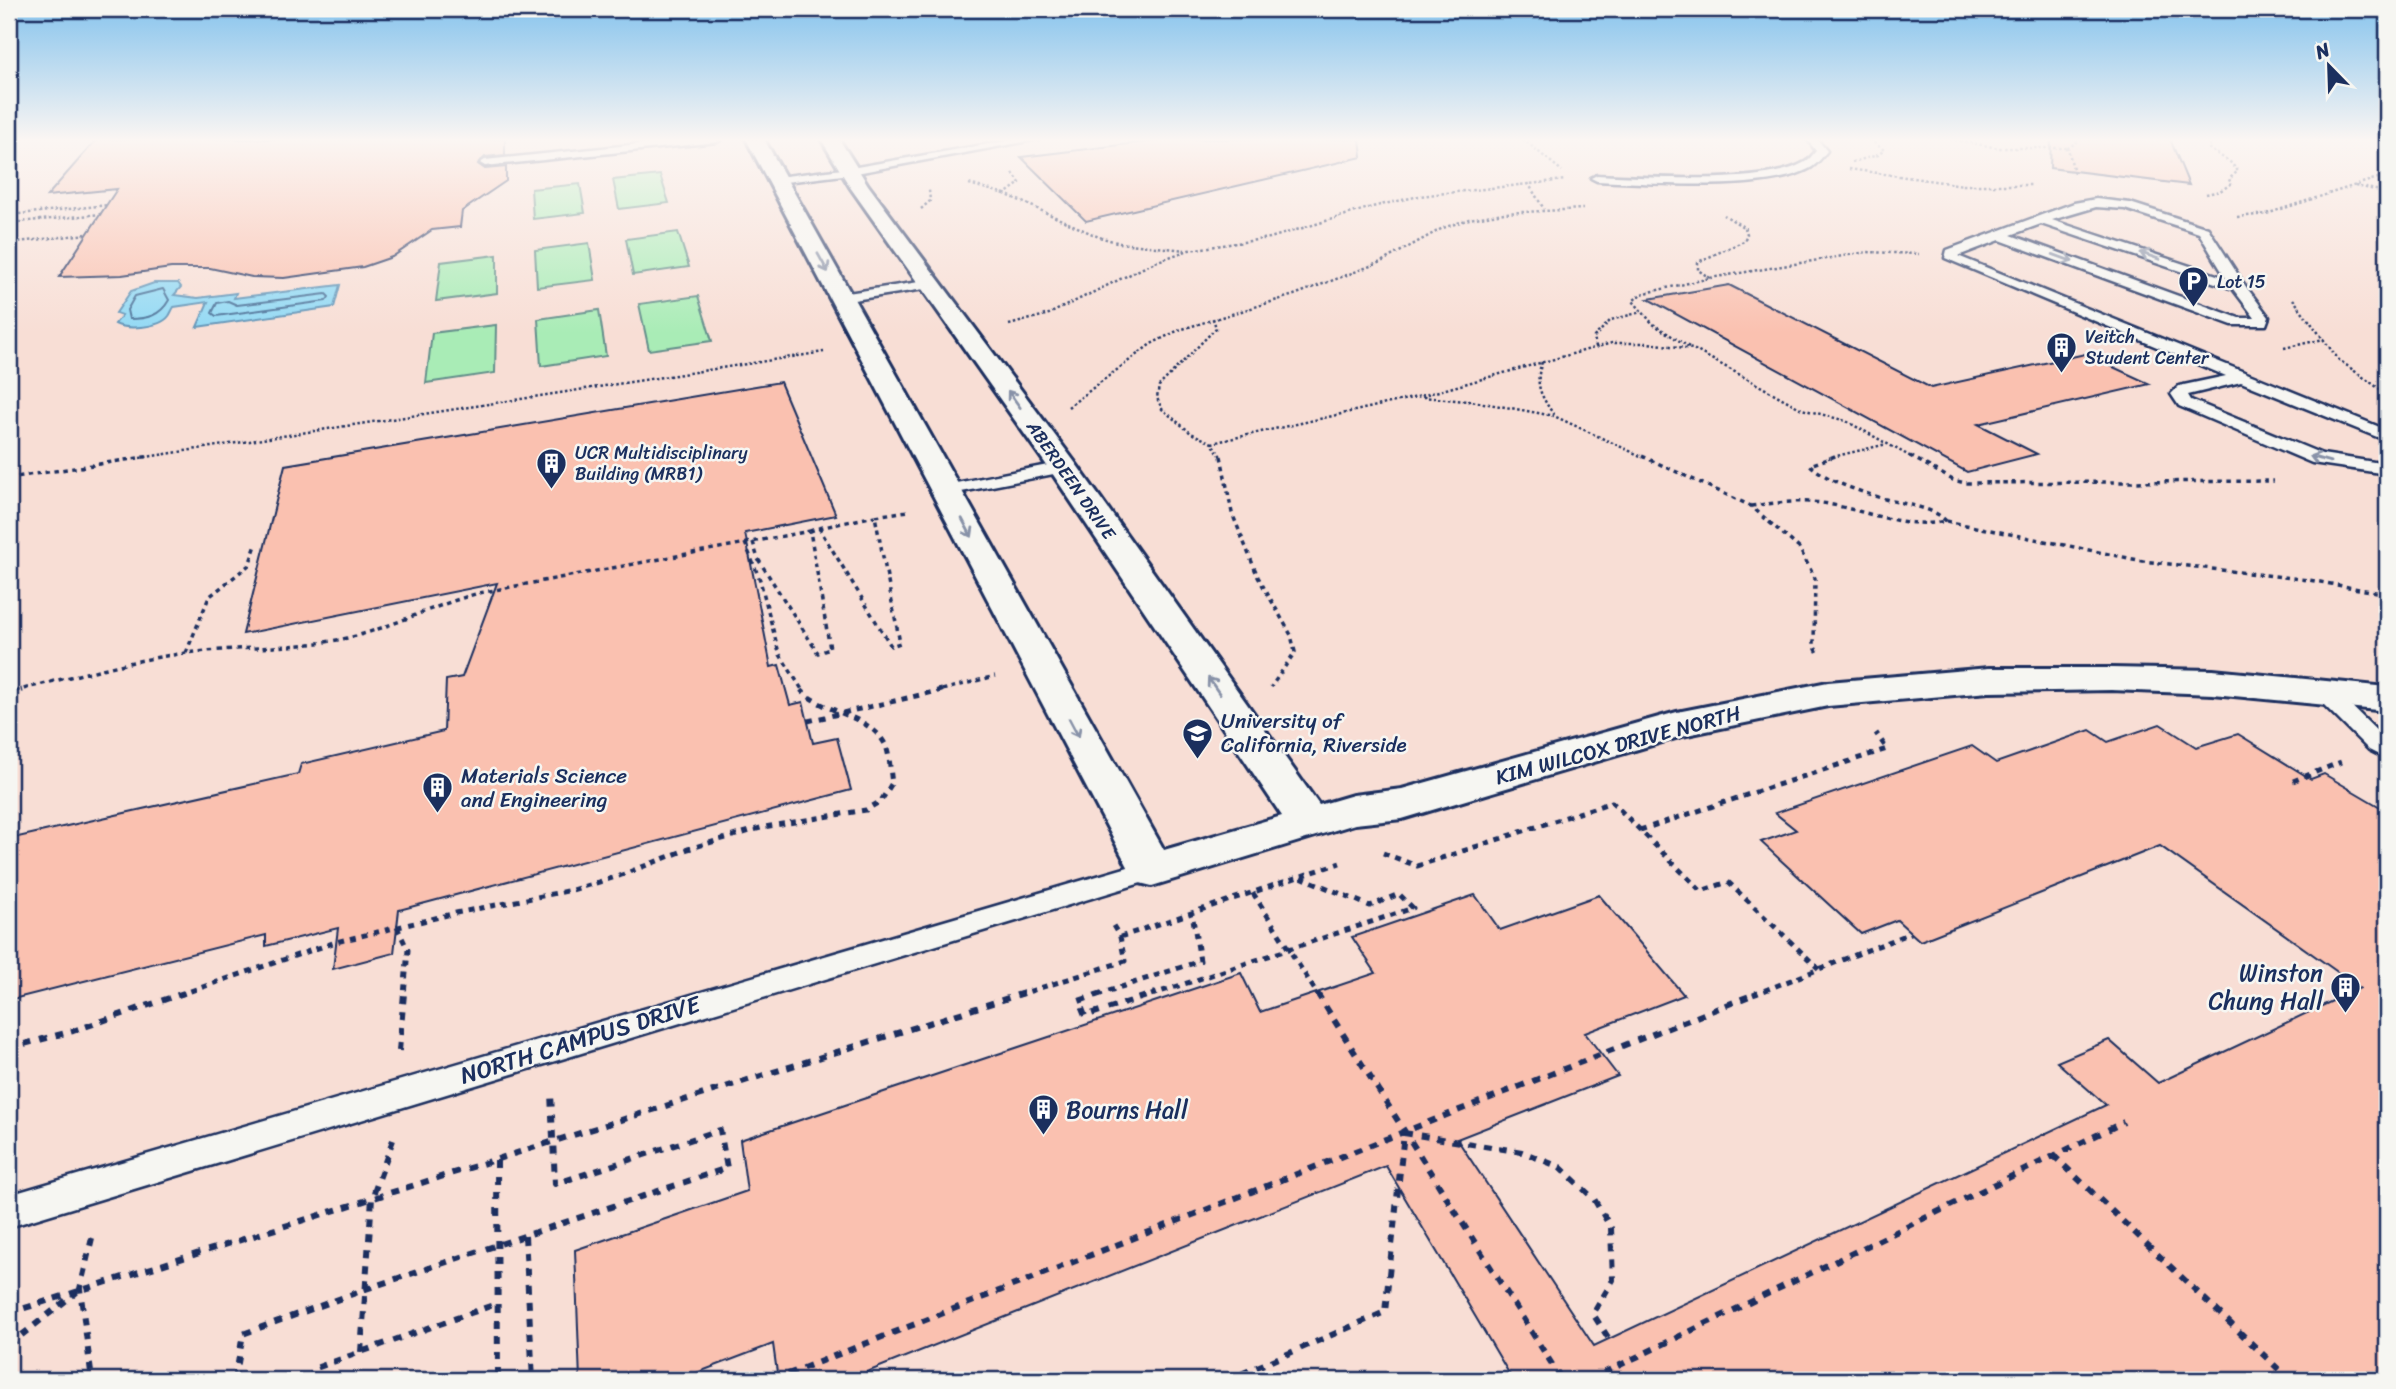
<svg xmlns="http://www.w3.org/2000/svg" width="2396" height="1389" font-family="Sriracha,sans-serif">
	<style>
		.built { fill: #f8ded5 }
		.green { fill: #a9ecb6; stroke: #628e8a; stroke-width: 2 }
		.water { fill: #92d9f4; stroke: #6295b8; stroke-width: 2 }
		.lines { fill: none; stroke-linecap: round; stroke-linejoin: round }
		.shore { stroke: #4b739a; stroke-width: 2 }
		.building { fill: #fac1b0; stroke: #1b2f5e; stroke-width: 2 }
		.lane-casing { stroke: #1b2f5e; stroke-width: 5 }
		.secondary-casing { stroke: #1b2f5e; stroke-width: 6 }
		.path-far3 { stroke: #1b2f5e; stroke-width: 2.5; stroke-dasharray: 2.5 2.5; stroke-linecap: butt }
		.path-far2 { stroke: #1b2f5e; stroke-width: 3.5; stroke-dasharray: 4.5 4.5; stroke-linecap: butt }
		.path-far1 { stroke: #1b2f5e; stroke-width: 5; stroke-dasharray: 6 6; stroke-linecap: butt }
		.path { stroke: #1b2f5e; stroke-width: 6; stroke-dasharray: 8 8; stroke-linecap: butt }
		.lane { fill: #f6f6f2; fill-rule: evenodd }
		.secondary { fill: #f6f6f2; fill-rule: evenodd }
		.path-bridge-far1 { stroke: #1b2f5e; stroke-width: 3.5; stroke-dasharray: 4.5 4.5; stroke-linecap: butt }
		.path-bridge { stroke: #1b2f5e; stroke-width: 5; stroke-dasharray: 6 6; stroke-linecap: butt }
		.oneway { stroke: #8892a8 }
		.labels { text-anchor: middle; stroke-width: 5; stroke-linejoin: round; paint-order: stroke }
		.far-poi-label { font-size: 18px; fill: #1b2f5e; stroke: #f6f6f2; text-anchor: start }
		.far-street-label { font-size: 18px; fill: #1b2f5e; stroke: #f6f6f2 }
		.poi-label { font-size: 21px; fill: #1b2f5e; stroke: #f6f6f2; text-anchor: start }
		.street-label { font-size: 21px; fill: #1b2f5e; stroke: #f6f6f2 }
		.near-poi-label { font-size: 24px; fill: #1b2f5e; stroke: #f6f6f2; text-anchor: end }
		.near-street-label { font-size: 24px; fill: #1b2f5e; stroke: #f6f6f2 }
	</style>
	<rect width="100%" height="100%" fill="#f7ebe5"/>
	<filter id="ink" filterUnits="userSpaceOnUse"><feTurbulence type="fractalNoise" baseFrequency=".0143" numOctaves="2"/><feDisplacementMap in="SourceGraphic" scale="14" xChannelSelector="R" yChannelSelector="G"/><feConvolveMatrix kernelMatrix="1 2 1 2 8 2 1 2 1" color-interpolation-filters="sRGB"/></filter>
	<g filter="url(#ink)">
		<path class="built" d="M 9,139 L 2387,139 L 2387,1380 L 9,1380 Z"/>
		<path class="green" d="M 660,175 L 669,203 L 619,209 L 613,180 Z
			M 580,184 L 585,213 L 533,219 L 531,189 Z
			M 678,232 L 689,267 L 633,275 L 626,239 Z
			M 589,243 L 595,280 L 537,287 L 535,250 Z
			M 497,255 L 497,293 L 436,301 L 441,262 Z
			M 698,296 L 712,341 L 649,350 L 639,304 Z
			M 599,310 L 606,356 L 541,366 L 538,319 Z
			M 496,325 L 495,373 L 426,383 L 432,333 Z"/>
		<path class="water" d="M 154,283 L 178,283 L 181,287 L 174,295 L 198,298 L 236,293 L 234,298 L 340,285 L 334,307 L 197,327 L 208,302 L 174,307 C 172,310 171,313 169,316 C 160,328 127,330 115,324 L 122,315 L 116,313 L 131,291 Z"/>
		<g class="lines">
			<path class="shore" d="M 163,289 L 169,300 C 160,316 147,319 129,319 L 127,310 L 135,296 Z
				M 326,294 L 329,297 L 326,301 L 216,316 L 212,313 L 217,303 L 228,301 L 237,305 Z"/>
		</g>
		<path class="building" d="M 97,139 L 505,139 L 505,155 L 485,157 L 478,164 L 485,169 L 506,167 L 506,181 L 462,211 L 460,227 L 432,230 L 392,257 L 363,267 L 284,278 L 252,277 L 210,268 L 171,268 L 122,275 L 59,277 L 117,189 L 47,196 Z
			M 1170,139 L 1360,139 L 1362,157 L 1086,221 L 1021,157 Z
			M 2051,139 L 2170,139 L 2189,185 L 2050,168 Z
			M 1729,285 L 1931,388 L 2085,354 L 2150,384 L 1978,424 L 2037,454 L 1967,472 L 1648,299 Z
			M 780,382 L 836,515 L 745,533 L 771,667 L 779,665 L 790,705 L 803,702 L 813,743 L 837,738 L 851,790 L 399,910 L 394,953 L 333,969 L 338,928 L 266,946 L 266,935 L 9,1000 L 9,839 L 298,774 L 301,764 L 444,731 L 446,680 L 462,677 L 497,583 L 243,634 L 285,465 Z
			M 2160,724 L 2196,747 L 2238,734 L 2311,779 L 2324,774 L 2387,811 L 2387,1380 L 1513,1380 L 1386,1166 L 847,1380 L 778,1380 L 773,1344 L 678,1380 L 580,1380 L 575,1250 L 747,1191 L 740,1140 L 1241,973 L 1260,1012 L 1376,973 L 1352,937 L 1475,895 L 1500,930 L 1599,895 L 1684,995 L 1585,1033 L 1618,1076 L 1457,1139 L 1594,1346 L 2106,1105 L 2057,1062 L 2109,1040 L 2158,1083 L 2360,988 L 2160,846 L 1920,941 L 1897,920 L 1861,934 L 1761,842 L 1796,830 L 1775,813 L 1972,746 L 1996,763 L 2090,730 L 2108,742 Z"/>
		<g class="lines">
			<defs>
				<path id="lane" d="M 688,139 L 722,139 L 717,142 L 485,166 L 480,163 L 485,160 Z
					M 1017,139 L 1039,139 L 851,174 L 777,183 L 771,180 L 777,177 L 851,168 Z
					M 1807,139 L 1817,139 L 1827,151 C 1823,156 1818,163 1812,167 C 1770,193 1648,183 1597,181 L 1591,178 L 1597,175 C 1645,177 1766,186 1805,162 C 1809,160 1813,154 1816,151 Z
					M 2096,199 L 2130,203 L 2208,228 L 2244,284 L 2269,317 L 2266,325 L 2232,325 L 2000,240 L 1958,256 L 2387,430 L 2387,441 L 2241,382 L 2188,395 L 2191,400 L 2322,454 L 2387,464 L 2387,474 L 2312,463 L 2179,406 L 2171,394 L 2179,386 L 2226,376 L 1945,258 L 1947,250 L 2074,203 ZM 2096,207 L 2125,209 L 2199,233 L 2226,278 L 2052,220 ZM 2041,224 L 2233,289 L 2255,318 L 2239,318 L 2011,235 Z
					M 932,280 L 939,284 L 937,287 L 841,302 L 834,298 L 841,294 Z
					M 1063,462 L 1072,467 L 1069,471 L 946,495 L 937,490 L 946,485 Z
					M 2325,686 L 2333,688 L 2387,741 L 2387,759 L 2369,750 L 2317,698 L 2314,693 L 2317,688 Z
					M 1152,860 L 1161,863 L 1165,870 L 1161,877 L 9,1227 L 9,1195 Z"/>
				<path id="secondary" d="M 746,139 L 764,139 L 1164,850 L 1282,816 L 1050,470 L 850,187 L 821,139 L 839,139 L 868,185 L 1074,461 L 1319,805 L 1353,795 L 1402,789 L 1677,712 L 1828,682 L 1989,668 L 2111,668 L 2213,670 L 2387,687 L 2387,711 L 2213,694 L 2111,690 L 1989,692 L 1828,706 L 1682,736 L 1402,819 L 1355,824 L 1152,886 L 1136,882 Z"/>
			</defs>
			<use href="#lane" class="lane-casing"/>
			<use href="#secondary" class="secondary-casing"/>
			<path class="path-far3" d="M 1523,139 L 1562,171
				M 1950,139 L 1999,148 L 2068,148
				M 1852,162 L 1878,155 L 1884,150 L 1869,139
				M 1849,169 L 1963,185 L 2031,185
				M 1013,173 L 1020,183 L 1005,194 L 1099,237 L 1120,243 L 1185,250
				M 2074,173 L 2068,148 L 2081,139
				M 1528,183 L 1544,209
				M 969,184 L 1005,194
				M 2355,186 L 2387,192
				M 2206,194 L 2220,191 L 2231,184 L 2229,179 L 2238,171 L 2230,162 L 2208,148 L 2213,139
				M 921,209 L 930,201 L 929,190
				M 9,215 L 108,205
				M 2237,217 L 2266,214 L 2387,175
				M 9,223 L 102,214
				M 9,243 L 87,234
				M 1710,278 L 1698,270 L 1698,262 L 1744,241 L 1747,234 L 1745,228 L 1724,215
				M 2293,299 L 2339,360 L 2387,394
				M 1213,318 L 1216,328 L 1159,386 L 1157,398 L 1162,409 L 1191,433 L 1212,443 L 1222,458
				M 1009,325 L 1049,314 L 1155,262 L 1189,250 L 1270,238 L 1372,207 L 1419,196 L 1565,180
				M 1596,347 L 1594,337 L 1611,320 L 1641,312
				M 1689,347 L 1653,324 L 1633,301 L 1641,294 L 1710,278 L 1867,252 L 1919,254
				M 2284,348 L 2324,339
				M 1542,362 C 1534,385 1541,396 1554,415
				M 1423,397 L 1478,402 L 1554,416 L 1645,458
				M 1068,407 L 1151,344 L 1179,330 L 1294,295 L 1381,262 L 1443,228 L 1469,219 L 1504,213 L 1583,209
				M 1212,443 L 1417,397 L 1612,343 L 1648,343 L 1693,349 L 1802,409 L 1846,421 L 1913,458
				M 140,458 L 824,352
				M 1828,458 L 1887,444"/>
			<path class="path-far2" d="M 1221,456 L 1232,513 L 1258,577 L 1291,635 L 1295,652 L 1271,687
				M 1642,456 L 1751,506 L 1799,548 L 1815,578 L 1814,645 L 1818,653
				M 1835,456 L 1810,465 C 1831,483 1858,491 1885,499 C 1902,504 1934,507 1946,521
				M 1910,456 L 1953,480 L 1965,483 L 2274,481
				M 9,478 L 151,456
				M 1751,506 C 1774,503 1799,500 1822,503 C 1862,509 1905,530 1946,521 L 2143,561 L 2309,580 L 2387,594
				M 819,528 L 875,516
				M 753,542 L 758,559 L 818,653 L 830,649 L 810,531 L 819,528 L 891,646 L 900,643 L 875,516 L 908,511
				M 745,543 L 760,580 L 779,653 L 803,691
				M 186,653 L 209,597 L 249,565 L 256,545
				M 942,690 L 995,676
				M 15,691 C 72,677 129,660 187,653 C 245,646 307,650 363,634 C 402,622 439,604 479,593 L 810,531"/>
			<path class="path-far1" d="M 9,693 L 22,690
				M 2293,781 L 2341,762
				M 1640,830 L 1887,749 L 1876,733
				M 1383,853 L 1417,866 L 1612,802 L 1701,891 L 1728,882 L 1819,969
				M 1253,893 L 1318,995
				M 397,927 L 408,950 L 404,995
				M 1120,937 L 1340,863
				M 179,995 L 336,942 L 456,913 L 572,890 L 619,876 L 688,849 L 764,827 L 866,810 L 881,801 L 892,783 C 890,772 890,754 885,744 C 870,715 823,713 801,690
				M 1018,995 L 1125,961 L 1120,937 L 1112,924
				M 1097,995 L 1200,961 L 1192,913
				M 1151,995 L 1413,908 L 1399,894 L 1370,906 L 1301,877
				M 1753,995 L 1911,933"/>
			<path class="path" d="M 1102,993 L 1079,1001 L 1085,1016 L 1156,993
				M 1317,993 L 1562,1380
				M 9,1048 L 73,1031 L 184,993
				M 399,1051 L 404,993
				M 2053,1155 L 2290,1380
				M 497,1160 L 498,1380
				M 525,1236 L 533,1380
				M 92,1238 L 80,1289 L 92,1380
				M 9,1313 L 1024,993
				M 9,1345 L 77,1292
				M 361,1352 L 372,1198 L 393,1140
				M 235,1380 L 243,1334 L 366,1289 L 727,1168 L 720,1130 L 555,1184 L 551,1093
				M 312,1380 L 313,1369 L 496,1304
				M 773,1380 L 1757,993
				M 1227,1380 L 1385,1312 L 1404,1133 L 1522,1152 L 1560,1167 L 1594,1199 L 1611,1228 L 1613,1280 L 1593,1314 L 1609,1339
				M 1589,1380 L 2124,1122"/>
			<use href="#lane" class="lane"/>
			<use href="#secondary" class="secondary"/>
			<path class="path-bridge-far1" d="M 936,691 L 942,690"/>
			<path class="path-bridge" d="M 808,721 L 942,690"/>
		</g>
		<defs><path id="oneway-shaft" d="M-6 0H5M1.5-3L5.5 0L1.5 3" fill="none" stroke-width="1.6" stroke-linecap="round" stroke-linejoin="round" transform="scale(1.75)"/></defs>
		<g class="oneway">
			<use href="#oneway-shaft" transform="translate(2150 256) rotate(-161)"/>
			<use href="#oneway-shaft" transform="translate(2063 258) rotate(20)"/>
			<use href="#oneway-shaft" transform="translate(823 263) rotate(61)"/>
			<use href="#oneway-shaft" transform="translate(1014 399) rotate(-126)"/>
			<use href="#oneway-shaft" transform="translate(2320 459) rotate(-164)"/>
			<use href="#oneway-shaft" transform="translate(967 528) rotate(62)"/>
			<use href="#oneway-shaft" transform="translate(1214 686) rotate(-125)"/>
			<use href="#oneway-shaft" transform="translate(1074 728) rotate(62)"/>
		</g>
	</g>
	<linearGradient id="sky" x2="0" y2="1"><stop stop-color="#85c3ed"/><stop offset="0.42" stop-color="#fbf6f3"/><stop offset="1" stop-color="#fbf6f3" stop-opacity="0"/></linearGradient>
	<rect width="2396" height="333" fill="url(#sky)"/>
	<defs>
		<symbol id="parking-pin" viewBox="-11 -11 22 30"><path d="M0 17L-7.5 6A9.5 9.5 0 1 1 7.5 6Z" fill="#1b2f5e" stroke="#f6f6f2"/><path d="M-3.5-5.5H1a3.5 3.5 0 0 1 0 7H-1V5.5H-3.5ZM-1-3.4V-.6H.8a1.4 1.4 0 0 0 0-2.8Z" fill="#fff"/></symbol>
		<symbol id="building-pin" viewBox="-11 -11 22 30"><path d="M0 17L-7.5 6A9.5 9.5 0 1 1 7.5 6Z" fill="#1b2f5e" stroke="#f6f6f2"/><path d="M-4-6H4V6H1V3H-1V6H-4ZM-2.5-4.3h1.7v1.8h-1.7ZM.8-4.3h1.7v1.8H.8ZM-2.5-1h1.7V.8h-1.7ZM.8-1h1.7V.8H.8Z" fill="#fff"/></symbol>
		<symbol id="university-pin" viewBox="-11 -11 22 30"><path d="M0 17L-7.5 6A9.5 9.5 0 1 1 7.5 6Z" fill="#1b2f5e" stroke="#f6f6f2"/><path d="M0-5L7-2L0 1L-7-2ZM-4 1L0 2.5L4 1V4Q0 6-4 4Z" fill="#fff"/></symbol>
	</defs>
	<g fill-rule="evenodd">
		<use href="#parking-pin" x="2176" y="264" width="35" height="47"/>
		<use href="#building-pin" x="2044" y="330" width="35" height="47"/>
		<use href="#building-pin" x="534" y="446" width="35" height="47"/>
		<use href="#university-pin" x="1180" y="716" width="35" height="47"/>
		<use href="#building-pin" x="420" y="770" width="35" height="47"/>
		<use href="#building-pin" x="2328" y="970" width="35" height="47"/>
		<use href="#building-pin" x="1026" y="1092" width="35" height="47"/>
	</g>
	<g class="labels">
		<g class="far-poi-label">
			<text x="2217" y="288">Lot 15</text>
			<text x="2085" y="343">Veitch<tspan x="2085" dy="21">Student Center</tspan></text>
			<text x="575" y="459">UCR Multidisciplinary<tspan x="575" dy="21">Building (MRB1)</tspan></text>
		</g>
		<g class="far-street-label">
			<text transform="translate(1071 480) rotate(55)" y="6">ABERDEEN DRIVE</text>
		</g>
		<g class="poi-label">
			<text x="1221" y="728">University of<tspan x="1221" dy="24">California, Riverside</tspan></text>
			<text x="461" y="783">Materials Science<tspan x="461" dy="24">and Engineering</tspan></text>
		</g>
		<g class="street-label">
			<text transform="translate(1618 745) rotate(-15)" y="7">KIM WILCOX DRIVE NORTH</text>
		</g>
		<g class="near-poi-label">
			<text x="2323" y="981">Winston<tspan x="2323" dy="28">Chung Hall</tspan></text>
			<text x="1066" y="1118" text-anchor="start">Bourns Hall</text>
		</g>
		<g class="near-street-label">
			<text transform="translate(580 1040) rotate(-17)" y="8">NORTH CAMPUS DRIVE</text>
		</g>
	</g>
	<rect width="2396" height="1389" fill="none" stroke="#f6f6f2" stroke-width="35"/>
	<rect x="18" y="18" width="2361" height="1354" fill="none" stroke="#1b2f5e" stroke-width="2.5" filter="url(#ink)"/>
	<g transform="translate(2329 66) rotate(337)" stroke="#f6f6f2" stroke-width="5" paint-order="stroke">
	<path d="M0-5L12 26L0 18L-12 26Z" fill="#1b2f5e"/>
	<text y="-10" font-size="19" font-weight="bold" text-anchor="middle" fill="#1b2f5e">N</text>
	</g>
</svg>
